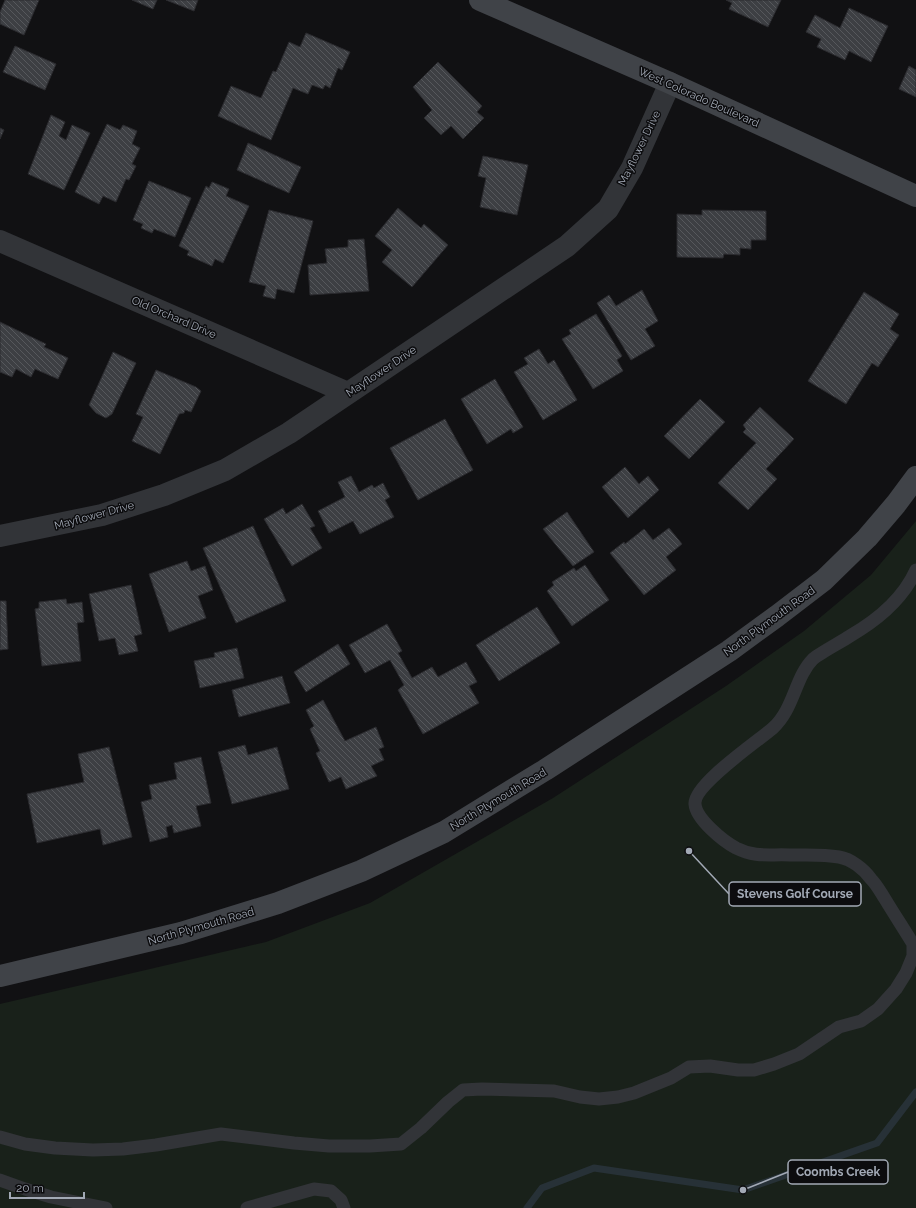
<svg xmlns="http://www.w3.org/2000/svg" width="916" height="1208" font-family="Raleway,sans-serif">
	<style>
		.grass { fill: #19211a }
		.lines { fill: none; stroke-linecap: round; stroke-linejoin: round }
		.stream { stroke: #273137; stroke-width: 7 }
		.building { fill: url(#building-back-hatch); stroke: #2b2b2f }
		.lane { stroke: #323438; stroke-width: 13 }
		.street { stroke: #323438; stroke-width: 22 }
		.secondary { stroke: #404348; stroke-width: 22 }
		.labels { text-anchor: middle; stroke-width: 3; stroke-linejoin: round; paint-order: stroke }
		.street-label { font-size: 11px; fill: #a2a9b5; stroke: #0c0c0e }
		.leader { fill: none; stroke: #a2a9b5; stroke-width: 1.5 }
		.callout-dot { fill: #a2a9b5; stroke: #0c0c0e; stroke-width: 1.5 }
		.callout { fill: #0c0c0e; stroke: #a2a9b5; stroke-width: 1.5 }
		.callout-label { font-size: 12px; text-anchor: middle; font-weight: bold; fill: #a2a9b5 }
	</style>
	<defs>
		<pattern id="building-back-hatch" width="6" height="6" patternUnits="userSpaceOnUse"><rect width="6" height="6" fill="#3d3f43"/><path d="M-1 5l2 2M0 0l6 6M5-1l2 2" fill="none" stroke="#56585c"/></pattern>
	</defs>
	<rect width="100%" height="100%" fill="#111113"/>
	<path class="grass" d="M 916,521 L 916,1208 L 0,1208 L 0,1004 L 266,942 L 370,903 L 553,798 L 726,686 L 804,631 L 871,575 Z"/>
	<g class="lines">
		<path class="stream" d="M 527,1208 L 542,1188 L 594,1168 L 743,1190 L 877,1143 L 916,1092"/>
	</g>
	<path class="building" d="M 5,0 L 39,0 L 24,35 L 0,24 L 0,12 Z
		M 132,0 L 157,0 L 153,9 Z
		M 166,0 L 198,0 L 194,11 Z
		M 726,0 L 781,0 L 768,27 L 729,9 L 732,3 Z
		M 849,8 L 888,26 L 871,62 L 849,51 L 845,60 L 817,47 L 821,39 L 806,32 L 815,15 L 840,28 Z
		M 306,33 L 350,52 L 342,70 L 338,68 L 330,88 L 325,85 L 323,89 L 312,85 L 308,94 L 293,88 L 271,140 L 218,116 L 231,86 L 261,98 L 273,71 L 276,72 L 289,42 L 300,47 Z
		M 15,46 L 56,64 L 45,90 L 3,72 Z
		M 438,62 L 482,106 L 477,112 L 484,118 L 463,139 L 451,126 L 441,135 L 424,118 L 432,110 L 413,87 Z
		M 909,66 L 916,70 L 916,97 L 899,89 Z
		M 51,115 L 65,122 L 59,136 L 66,140 L 72,125 L 90,133 L 64,190 L 28,174 Z
		M 107,124 L 120,130 L 123,125 L 137,131 L 132,144 L 140,148 L 132,164 L 136,166 L 129,180 L 126,179 L 116,202 L 103,196 L 99,204 L 75,192 Z
		M 0,128 L 4,130 L 0,139 Z
		M 248,143 L 301,167 L 289,193 L 237,170 Z
		M 483,156 L 528,165 L 517,215 L 480,207 L 486,178 L 478,176 Z
		M 149,181 L 191,198 L 175,237 L 154,229 L 152,233 L 141,228 L 143,224 L 133,220 Z
		M 212,182 L 229,189 L 226,196 L 249,206 L 223,263 L 215,259 L 212,266 L 187,255 L 189,251 L 179,246 L 206,186 L 209,188 Z
		M 398,208 L 421,228 L 424,224 L 448,245 L 412,287 L 382,262 L 392,250 L 375,236 Z
		M 269,210 L 313,221 L 294,293 L 277,289 L 275,299 L 263,296 L 266,286 L 249,282 Z
		M 702,210 L 766,211 L 766,240 L 751,240 L 751,249 L 740,248 L 740,255 L 724,254 L 723,258 L 677,257 L 677,214 L 702,215 Z
		M 364,239 L 369,291 L 310,295 L 308,265 L 327,263 L 325,249 L 348,247 L 348,240 Z
		M 642,290 L 658,321 L 645,329 L 655,346 L 631,360 L 597,303 L 609,295 L 616,306 Z
		M 864,292 L 899,314 L 890,329 L 899,335 L 878,367 L 872,363 L 846,404 L 808,381 Z
		M 596,314 L 622,356 L 617,360 L 623,371 L 593,389 L 562,339 L 571,334 L 569,330 Z
		M 0,322 L 46,344 L 44,347 L 68,358 L 58,379 L 35,369 L 31,377 L 16,369 L 12,377 L 0,372 Z
		M 539,349 L 548,364 L 554,360 L 577,400 L 543,420 L 514,372 L 528,364 L 524,358 Z
		M 113,352 L 136,363 L 112,414 L 106,418 L 96,413 L 89,405 Z
		M 156,370 L 196,387 L 201,391 L 191,412 L 185,410 L 184,413 L 179,414 L 160,454 L 132,441 L 143,417 L 136,414 Z
		M 495,379 L 523,427 L 513,433 L 511,429 L 487,444 L 461,399 Z
		M 700,399 L 725,422 L 689,459 L 664,436 Z
		M 760,407 L 794,439 L 766,469 L 777,479 L 748,510 L 718,483 L 756,443 L 743,432 L 746,429 L 743,425 Z
		M 445,419 L 473,470 L 418,500 L 390,448 Z
		M 625,467 L 639,484 L 648,476 L 659,490 L 628,518 L 602,487 Z
		M 351,476 L 359,492 L 372,485 L 374,488 L 383,483 L 390,497 L 385,500 L 394,517 L 360,534 L 353,521 L 329,533 L 318,511 L 345,497 L 338,482 Z
		M 302,504 L 315,526 L 310,528 L 322,548 L 292,566 L 264,519 L 283,508 L 286,514 Z
		M 567,512 L 594,552 L 573,566 L 543,529 Z
		M 253,526 L 286,601 L 236,623 L 203,548 Z
		M 669,528 L 682,544 L 666,557 L 676,570 L 644,595 L 610,553 L 624,542 L 625,544 L 644,529 L 653,540 Z
		M 187,561 L 191,571 L 205,566 L 213,590 L 198,596 L 206,618 L 169,632 L 149,574 Z
		M 585,565 L 609,600 L 572,626 L 547,591 L 554,585 L 552,582 L 574,568 L 576,571 Z
		M 131,585 L 142,634 L 134,636 L 138,651 L 119,655 L 115,638 L 99,641 L 89,594 Z
		M 66,599 L 67,604 L 82,602 L 84,622 L 77,623 L 81,661 L 42,666 L 35,609 L 39,608 L 39,602 Z
		M 0,601 L 6,601 L 8,649 L 0,650 Z
		M 537,607 L 560,643 L 499,681 L 476,645 Z
		M 387,624 L 402,651 L 398,653 L 412,678 L 432,667 L 438,677 L 466,662 L 477,682 L 469,686 L 479,703 L 423,734 L 398,690 L 404,685 L 390,660 L 365,673 L 349,645 Z
		M 338,644 L 350,664 L 306,692 L 294,672 Z
		M 237,648 L 244,678 L 200,688 L 194,661 L 215,657 L 214,653 Z
		M 282,676 L 290,703 L 239,717 L 232,690 Z
		M 323,700 L 345,741 L 376,727 L 384,747 L 379,749 L 384,760 L 371,766 L 377,776 L 346,789 L 341,777 L 329,782 L 316,753 L 320,751 L 310,729 L 314,726 L 306,710 Z
		M 245,745 L 248,755 L 277,747 L 289,789 L 232,804 L 218,752 Z
		M 109,747 L 132,837 L 103,845 L 100,829 L 37,843 L 27,794 L 84,782 L 78,754 Z
		M 201,757 L 211,803 L 196,806 L 201,826 L 174,833 L 172,825 L 166,827 L 168,837 L 150,842 L 141,802 L 152,799 L 149,785 L 177,779 L 174,763 Z"/>
	<g class="lines">
		<path class="lane" d="M 0,1137 L 25,1144 L 55,1148 L 93,1150 L 123,1149 L 156,1145 L 221,1134 L 294,1143 L 329,1146 L 370,1146 L 401,1144 L 421,1128 L 448,1102 L 463,1090 L 482,1089 L 554,1091 L 580,1097 L 599,1099 L 618,1097 L 634,1093 L 671,1078 L 689,1067 L 710,1066 L 738,1070 L 754,1070 L 774,1064 L 799,1054 L 839,1027 L 861,1021 L 878,1009 L 896,989 L 906,973 L 913,956 L 913,944 C 904,929 894,914 885,899 C 881,893 877,885 871,879 C 864,869 851,859 839,857 C 823,854 806,855 790,855 C 769,854 756,858 736,848 C 723,841 696,819 695,804 C 693,785 758,741 773,728 C 794,709 795,677 813,659 C 820,653 841,642 850,636 C 876,621 903,599 916,570
			M 0,1180 L 25,1189 L 51,1197 L 106,1208
			M 247,1208 L 314,1189 L 331,1191 L 341,1200 L 344,1208"/>
		<path class="street" d="M 0,241 L 348,393
			M 0,536 L 102,515 L 164,495 L 225,470 L 289,433 L 567,246 L 608,209 L 632,168 L 670,83"/>
		<path class="secondary" d="M 480,0 L 670,83 L 916,196
			M 0,976 L 181,933 L 278,903 L 361,871 L 444,832 L 545,770 L 729,651 L 777,616 L 824,580 L 867,538 L 896,504 L 916,477"/>
	</g>
	<g class="labels">
		<g class="street-label">
			<text transform="translate(699 97) rotate(24)" y="4">West Colorado Boulevard</text>
			<text transform="translate(639 148) rotate(-64)" y="4">Mayflower Drive</text>
			<text transform="translate(174 317) rotate(23)" y="4">Old Orchard Drive</text>
			<text transform="translate(381 371) rotate(-34)" y="4">Mayflower Drive</text>
			<text transform="translate(94 515) rotate(-15)" y="4">Mayflower Drive</text>
			<text transform="translate(769 621) rotate(-36)" y="4">North Plymouth Road</text>
			<text transform="translate(498 799) rotate(-31)" y="4">North Plymouth Road</text>
			<text transform="translate(201 926) rotate(-16)" y="4">North Plymouth Road</text>
		</g>
	</g>
	<path class="leader" d="M689 851L729 894M743 1190L788 1172"/>
	<g class="callout-dot">
		<circle cx="689" cy="851" r="4"/>
		<circle cx="743" cy="1190" r="4"/>
	</g>
	<g class="callout">
		<rect x="729" y="882" width="132" height="24" rx="4"/>
		<rect x="788" y="1160" width="100" height="24" rx="4"/>
	</g>
	<g class="callout-label">
		<text x="795" y="898">Stevens Golf Course</text>
		<text x="838" y="1176">Coombs Creek</text>
	</g>
	<path d="M10 1192v6h74v-6" fill="none" stroke="#a2a9b5" stroke-width="2"/>
	<text x="16" y="1192" font-size="12" fill="#a2a9b5" stroke="#0c0c0e" stroke-width="3" paint-order="stroke">20 m</text>
</svg>
